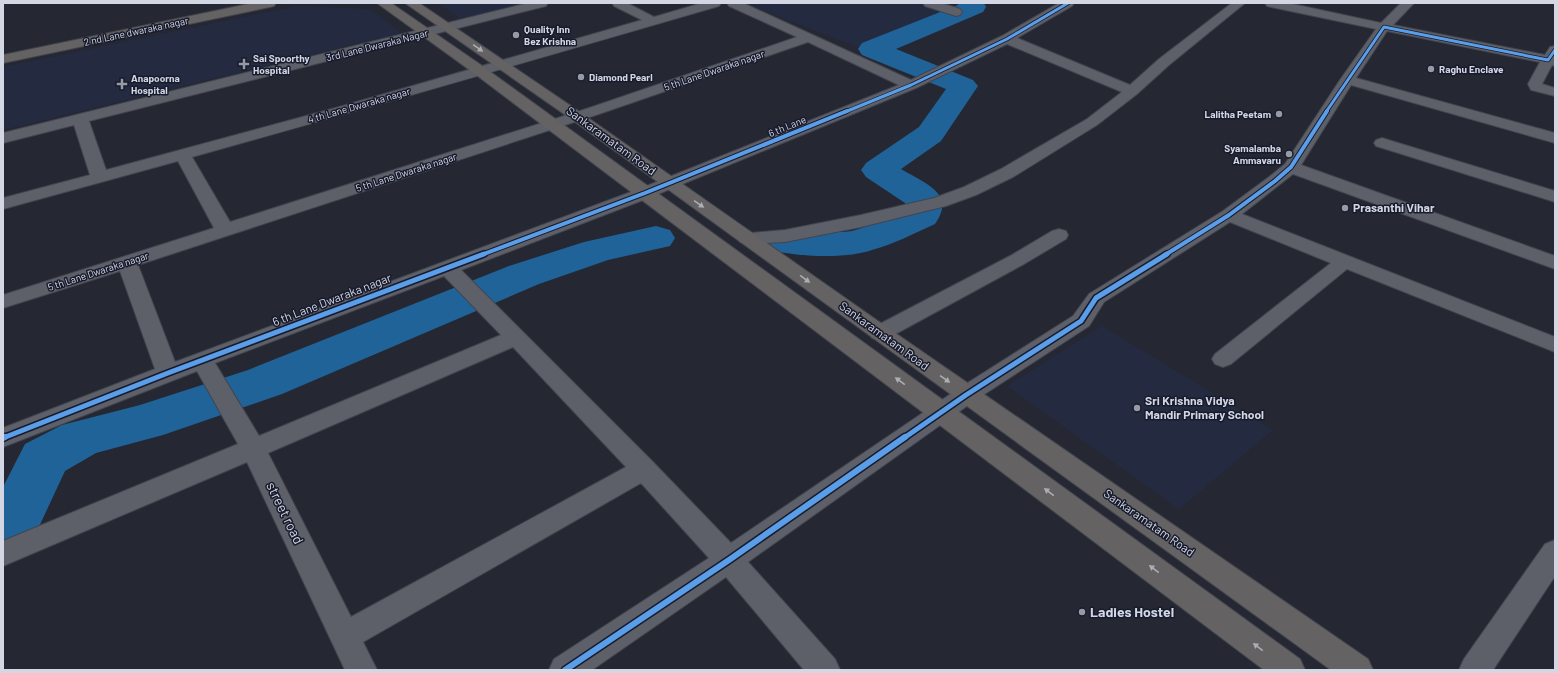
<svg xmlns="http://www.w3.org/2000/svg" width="1558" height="673" font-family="Barlow,sans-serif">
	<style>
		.built { fill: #242b41 }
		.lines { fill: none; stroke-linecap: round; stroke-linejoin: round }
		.river { fill: #206398; fill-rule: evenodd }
		.minor-casing { stroke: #42454e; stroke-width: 2 }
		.major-casing { stroke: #42454e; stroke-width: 2 }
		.minor { fill: #5d6068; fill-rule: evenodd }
		.major { fill: #646262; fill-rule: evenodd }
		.cycleway-far3-casing { stroke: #171b2d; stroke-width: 4.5 }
		.cycleway-far2-casing { stroke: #171b2d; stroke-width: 6 }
		.cycleway-far1-casing { stroke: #171b2d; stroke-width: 8 }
		.cycleway-casing { stroke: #171b2d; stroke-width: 9 }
		.cycleway-far3 { stroke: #5a9eea; stroke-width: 3 }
		.cycleway-far2 { stroke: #5a9eea; stroke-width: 4 }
		.cycleway-far1 { stroke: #5a9eea; stroke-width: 5 }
		.cycleway { stroke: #5a9eea; stroke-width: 6 }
		.oneway { fill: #acaeb6 }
		.poi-dot { fill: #969aa5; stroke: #171b2d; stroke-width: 1.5 }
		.labels { text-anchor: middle; stroke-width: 3; stroke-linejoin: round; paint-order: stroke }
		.far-poi-label { font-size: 10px; font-weight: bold; fill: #d3d7e3; stroke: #171b2d; text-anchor: start }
		.far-street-label { font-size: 10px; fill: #d3d7e3; stroke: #171b2d }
		.street-label { font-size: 12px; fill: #d3d7e3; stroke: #171b2d }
		.poi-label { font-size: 12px; font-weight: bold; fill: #d3d7e3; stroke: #171b2d; text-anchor: start }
		.near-street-label { font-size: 14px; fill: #d3d7e3; stroke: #171b2d }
		.near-poi-label { font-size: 14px; font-weight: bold; fill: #d3d7e3; stroke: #171b2d; text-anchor: start }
	</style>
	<rect width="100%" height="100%" fill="#252832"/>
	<path class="built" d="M 438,3 L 528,3 L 462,20 Z
		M 744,3 L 918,3 L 948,13 L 860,48 Z
		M 297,6 L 370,9 L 401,33 L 3,130 L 3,67 Z
		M 1102,326 L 1273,430 L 1179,509 L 1007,386 Z"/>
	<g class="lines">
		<path class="river" d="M 957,3 L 984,3 L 986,7 L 983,12 L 896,49 L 973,80 L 978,86 L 941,141 L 901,169 C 924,183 957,193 935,224 C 915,233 894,244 872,250 C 846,259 798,257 771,250 L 765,242 L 771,234 C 798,227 825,235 852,231 C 865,228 890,215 904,210 L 905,203 L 866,177 L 861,170 L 866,163 L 919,127 L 946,89 L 862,55 L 858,49 L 862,43 L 958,5 Z
			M 656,226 L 670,230 L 675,238 L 670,246 L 608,260 L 539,284 L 282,394 L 163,435 L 96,453 L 65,471 L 30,546 L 23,553 L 3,559 L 3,487 L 25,444 L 62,425 L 140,405 L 248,370 L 509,266 L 584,242 Z"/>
		<defs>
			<path id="minor" d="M 528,3 L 548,3 L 546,6 L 89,121 L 106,170 L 339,107 L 642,20 L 614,6 L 612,3 L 627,3 L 654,17 L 702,3 L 721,3 L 719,6 C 544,57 368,108 192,157 L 230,222 L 589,108 L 797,37 L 729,6 L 727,3 L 743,3 L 911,80 L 1002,36 L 1059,3 L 1074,3 L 1072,6 L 1017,38 L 1130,85 L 1159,59 L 1232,3 L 1245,3 L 1169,65 L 1137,94 L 1097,125 L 1013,177 L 976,195 L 946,206 L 861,227 L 785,242 L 747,244 L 740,242 L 737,238 L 740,234 L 785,230 L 861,215 L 934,198 L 964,187 L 1001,169 L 1087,119 L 1122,92 L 1007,44 L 916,88 L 651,197 L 461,270 L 653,462 L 731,543 L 958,389 L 1073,316 L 1089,294 L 1223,211 L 1269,177 L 1285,164 L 1340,80 L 1376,29 L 1271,7 L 1267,6 L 1265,3 L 1288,3 L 1381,23 L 1401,3 L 1414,3 L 1393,25 L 1545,55 L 1550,47 L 1555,46 L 1555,66 L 1552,65 L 1542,84 L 1555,88 L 1555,96 L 1531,90 L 1528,84 L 1540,62 L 1387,31 L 1356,78 L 1555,133 L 1555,143 L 1351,85 L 1301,165 L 1555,256 L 1555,269 L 1293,174 L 1242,214 L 1555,337 L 1555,352 L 1347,269 L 1231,364 L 1223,367 L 1215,364 L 1212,359 L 1215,354 L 1331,263 L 1230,222 L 1104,302 L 1089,326 L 974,401 L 748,562 L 835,659 L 840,670 L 804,670 L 726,577 L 592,670 L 549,670 L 554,659 L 709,558 L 641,483 L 363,642 L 377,670 L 345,670 L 247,462 L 3,566 L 3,541 L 238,444 L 197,371 L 3,447 L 3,428 L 155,369 L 120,271 L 3,308 L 3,295 L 214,228 L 178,161 L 3,209 L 3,198 L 90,175 L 74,125 L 3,143 L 3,133 ZM 808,42 L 899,85 L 639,189 L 175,362 L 138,265 L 599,114 ZM 444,276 L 501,335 L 259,436 L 215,363 ZM 513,347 L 626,467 L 351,617 L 268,453 Z
				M 923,3 L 941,3 L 960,9 L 962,12 L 960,15 L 956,16 L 925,6 Z
				M 1382,138 L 1555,191 L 1555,202 L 1376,146 L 1374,143 L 1376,140 Z
				M 1059,229 L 1066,231 L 1068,235 L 1066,239 L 1024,264 L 888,338 L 880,340 L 872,338 L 869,333 L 872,328 L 1010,256 L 1052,231 Z
				M 1555,540 L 1555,576 L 1493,670 L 1459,670 L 1464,659 L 1545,544 Z"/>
			<path id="major" d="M 253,3 L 276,3 L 274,6 L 270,7 L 3,63 L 3,55 Z
				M 377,3 L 391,3 L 481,65 L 1300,659 L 1305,670 L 1264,670 L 471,71 Z
				M 405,3 L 419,3 L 574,108 L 888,328 L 1368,659 L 1373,670 L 1331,670 L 564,114 Z"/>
		</defs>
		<use href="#minor" class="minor-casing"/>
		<use href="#major" class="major-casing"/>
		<use href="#minor" class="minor"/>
		<use href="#major" class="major"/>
		<defs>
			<path id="cycleway-far3" d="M 845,112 L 911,85 L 1007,39 L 1068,3
				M 1326,112 L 1384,27 L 1548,60 L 1555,50"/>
			<path id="cycleway-far2" d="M 481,255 L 645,193 L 847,111
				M 1165,255 L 1229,215 L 1275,181 L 1291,167 L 1327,111"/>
			<path id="cycleway-far1" d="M 3,438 L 168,373 L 484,254
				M 904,438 L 966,395 L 1081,321 L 1096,298 L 1167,254"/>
			<path id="cycleway" d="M 3,438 L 5,437
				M 565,670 L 729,560 L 905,437"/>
		</defs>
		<use href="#cycleway-far3" class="cycleway-far3-casing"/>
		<use href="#cycleway-far2" class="cycleway-far2-casing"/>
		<use href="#cycleway-far1" class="cycleway-far1-casing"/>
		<use href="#cycleway" class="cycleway-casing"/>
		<use href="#cycleway-far3" class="cycleway-far3"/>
		<use href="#cycleway-far2" class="cycleway-far2"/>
		<use href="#cycleway-far1" class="cycleway-far1"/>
		<use href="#cycleway" class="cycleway"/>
	</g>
	<defs><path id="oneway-solid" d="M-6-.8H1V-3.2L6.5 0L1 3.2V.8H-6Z"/></defs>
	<g class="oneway">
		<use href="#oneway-solid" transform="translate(478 48) rotate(35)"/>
		<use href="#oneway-solid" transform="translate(699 204) rotate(35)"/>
		<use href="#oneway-solid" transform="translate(805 279) rotate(36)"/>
		<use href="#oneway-solid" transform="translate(945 379) rotate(35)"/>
		<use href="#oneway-solid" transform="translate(900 381) rotate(-144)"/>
		<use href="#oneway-solid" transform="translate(1049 492) rotate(-143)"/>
		<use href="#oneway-solid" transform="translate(1154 569) rotate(-143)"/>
		<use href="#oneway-solid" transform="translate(1258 647) rotate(-143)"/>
	</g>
	<g class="poi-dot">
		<circle cx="516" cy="35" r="4"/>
		<path d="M242 58h4v4h4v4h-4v4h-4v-4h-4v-4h4z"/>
		<circle cx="1431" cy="69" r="4"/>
		<circle cx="581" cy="77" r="4"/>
		<path d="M120 78h4v4h4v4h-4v4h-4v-4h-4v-4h4z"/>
		<circle cx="1279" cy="114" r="4"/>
		<circle cx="1289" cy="154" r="4"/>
		<circle cx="1345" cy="208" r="4"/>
		<circle cx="1137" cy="408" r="4"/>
		<circle cx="1082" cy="612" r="4"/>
	</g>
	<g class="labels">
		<g class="far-poi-label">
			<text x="524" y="33">Quality Inn<tspan x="524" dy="12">Bez Krishna</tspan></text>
			<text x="253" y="62">Sai Spoorthy<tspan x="253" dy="12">Hospital</tspan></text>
			<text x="1439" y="73">Raghu Enclave</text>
			<text x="589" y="81">Diamond Pearl</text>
			<text x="131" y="82">Anapoorna<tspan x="131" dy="12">Hospital</tspan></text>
			<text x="1271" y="118" text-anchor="end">Lalitha Peetam</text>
			<text x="1281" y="152" text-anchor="end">Syamalamba<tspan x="1281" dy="12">Ammavaru</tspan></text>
		</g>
		<g class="far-street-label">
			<text transform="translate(136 31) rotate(-12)" y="4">2 nd Lane dwaraka nagar</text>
			<text transform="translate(377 45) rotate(-14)" y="4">3rd Lane Dwaraka Nagar</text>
			<text transform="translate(714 70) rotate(-19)" y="4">5 th Lane Dwaraka nagar</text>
			<text transform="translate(359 105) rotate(-16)" y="4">4 th Lane Dwaraka nagar</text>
			<text transform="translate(787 126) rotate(-22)" y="4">6 th Lane</text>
			<text transform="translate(406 172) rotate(-18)" y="4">5 th Lane Dwaraka nagar</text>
			<text transform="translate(98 271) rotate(-18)" y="4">5 th Lane Dwaraka nagar</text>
		</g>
		<g class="street-label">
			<text transform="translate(611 141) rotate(36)" y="4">Sankaramatam Road</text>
			<text transform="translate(332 300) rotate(-21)" y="4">6 th Lane Dwaraka nagar</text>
			<text transform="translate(884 336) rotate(36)" y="4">Sankaramatam Road</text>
			<text transform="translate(1149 523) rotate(35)" y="4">Sankaramatam Road</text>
		</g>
		<g class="poi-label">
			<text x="1353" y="212">Prasanthi Vihar</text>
			<text x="1145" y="405">Sri Krishna Vidya<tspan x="1145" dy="14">Mandir Primary School</tspan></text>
		</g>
		<g class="near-street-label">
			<text transform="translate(285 513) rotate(64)" y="5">street road</text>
		</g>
		<g class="near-poi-label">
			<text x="1090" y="617">Ladies Hostel</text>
		</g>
	</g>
	<rect width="1558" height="673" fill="none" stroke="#d3d7e3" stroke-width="8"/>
</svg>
